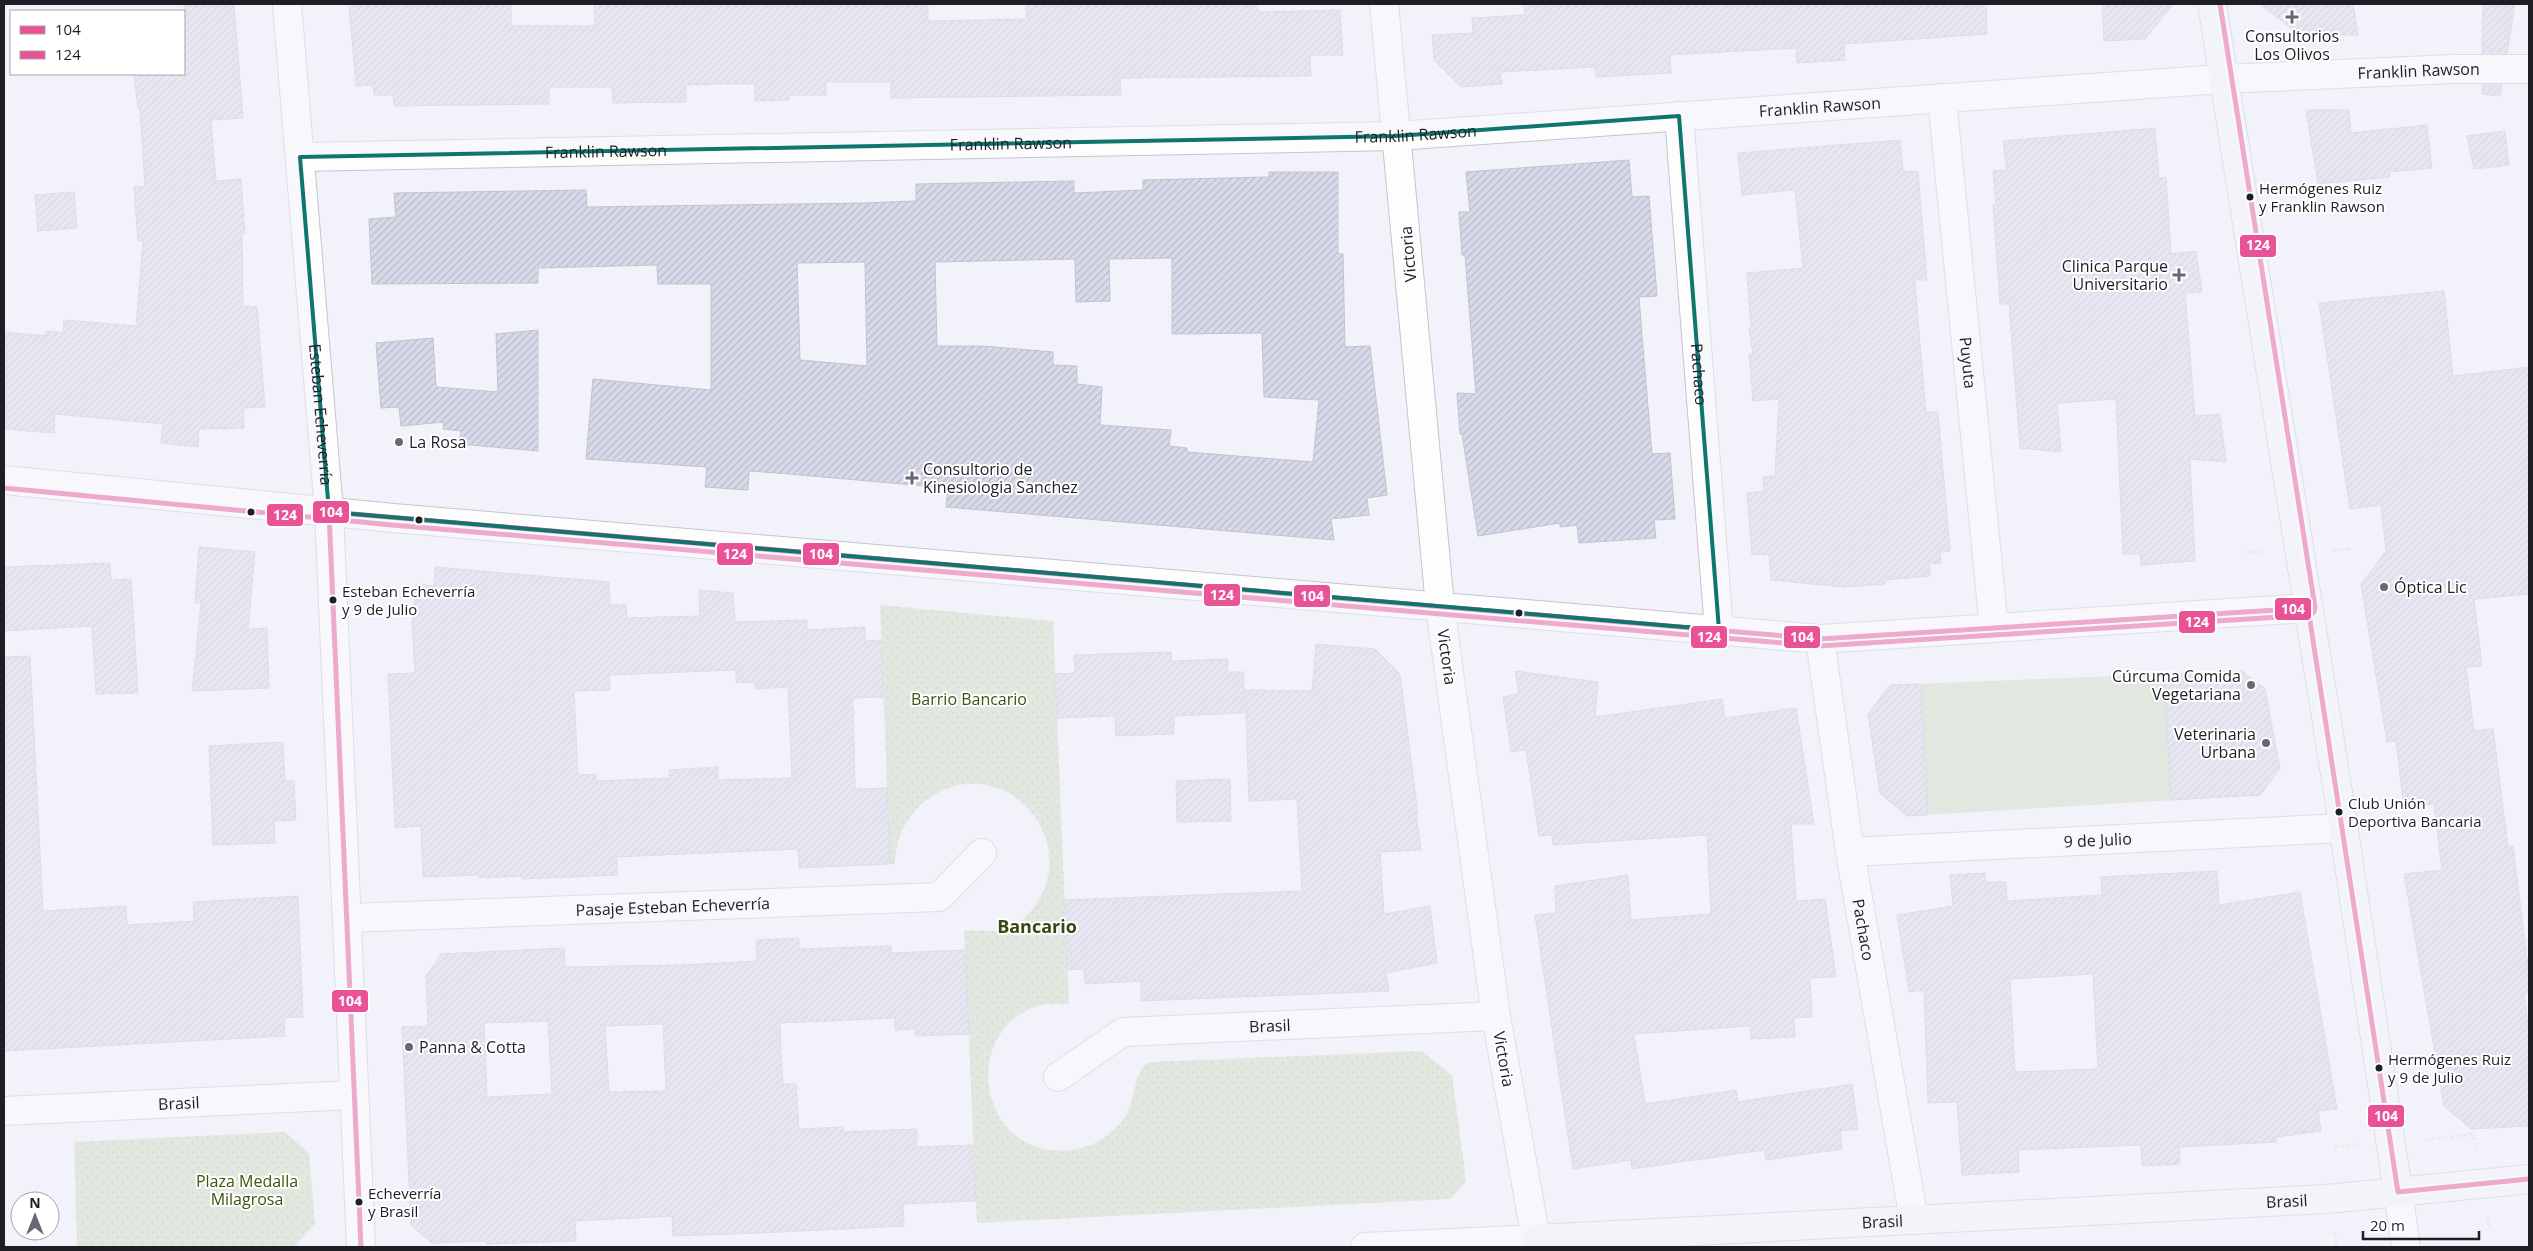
<svg xmlns="http://www.w3.org/2000/svg" width="2533" height="1251" font-family="'Open Sans',sans-serif">
	<style>
		.park { fill: url(#park-dots) }
		.pitch { fill: #cfdac1 }
		.building { fill: url(#building-hatch); stroke: #c3c4ca; fill-rule: evenodd }
		.lines { fill: none; stroke-linecap: round; stroke-linejoin: round }
		.street-casing { stroke: #c5c6cc; stroke-width: 30 }
		.secondary-casing { stroke: #c5c6cc; stroke-width: 30 }
		.path { stroke: #dedee0; stroke-width: 3; stroke-dasharray: 4 2.5; stroke-linecap: butt }
		.street { stroke: #fdfdfe; stroke-width: 28 }
		.secondary { stroke: #f4f5f9; stroke-width: 28 }
		.bus-1-casing { stroke: #fff; stroke-width: 9 }
		.bus-2-casing { stroke: #fff; stroke-width: 9 }
		.bus-1 { stroke: #e95297; stroke-width: 5 }
		.bus-2 { stroke: #e95297; stroke-width: 5 }
		.marked { fill: none; stroke: #0f766e; stroke-width: 4; stroke-linejoin: round }
		.poi-dot { fill: #686970; stroke: #fff; stroke-width: 2 }
		.bus-dot { fill: #1e1f25; stroke: #fff; stroke-width: 2 }
		.labels { text-anchor: middle; stroke-width: 4; stroke-linejoin: round; paint-order: stroke }
		.bus-label { font-size: 15px; fill: #1e1f25; stroke: #fff; text-anchor: start }
		.poi-label { font-size: 16px; fill: #1e1f25; stroke: #fff; text-anchor: start }
		.street-label { font-size: 16px; fill: #1e1f25; stroke: #fff }
		.park-label { font-size: 16px; fill: #3d520a; stroke: #fff }
		.neighbourhood-label { font-size: 18px; font-weight: bold; fill: #374812; stroke: #fff }
		.line-badge { stroke: #fff; stroke-width: 2 }
		.badge-label { font-size: 14px; text-anchor: middle; font-weight: bold; fill: #fff }
	</style>
	<defs>
		<pattern id="park-dots" width="8" height="8" patternUnits="userSpaceOnUse" patternTransform="scale(1.25)"><rect width="8" height="8" fill="#cfdac1"/><path d="M2 2h.1M6 6h.1" fill="none" stroke="#b1bba6" stroke-width="1.8" stroke-linecap="round"/></pattern>
		<pattern id="building-hatch" width="6" height="6" patternUnits="userSpaceOnUse" patternTransform="scale(1.25)"><rect width="6" height="6" fill="#d8daea"/><path d="M-1 1l2-2M0 6l6-6M5 7l2-2" fill="none" stroke="#b9bbc9"/></pattern>
	</defs>
	<rect width="100%" height="100%" fill="#f2f3fa"/>
	<path class="park" d="M 880,605 L 1053,621 L 1069,1004 C 1059,1004 1047,1003 1038,1006 C 978,1024 972,1108 1022,1140 C 1057,1161 1105,1150 1126,1115 C 1135,1101 1134,1067 1150,1062 L 1421,1051 L 1452,1075 L 1466,1181 L 1450,1199 L 977,1223 L 964,931 C 978,930 997,933 1009,928 C 1019,925 1029,914 1035,906 C 1083,837 1002,750 931,797 C 908,812 896,836 895,864 L 890,864 Z
		M 285,1132 L 309,1153 L 315,1224 L 294,1247 L 77,1247 L 74,1142 Z"/>
	<path class="pitch" d="M 2242,671 L 2265,689 L 2280,769 L 2260,795 L 1907,816 L 1880,793 L 1868,714 L 1890,685 Z"/>
	<path class="building" d="M 234,4 L 243,118 L 211,120 L 216,181 L 241,179 L 245,234 L 242,234 L 243,306 L 257,307 L 265,407 L 244,408 L 244,428 L 199,429 L 198,447 L 161,443 L 163,424 L 99,418 L 55,414 L 54,433 L 4,429 L 4,332 L 45,336 L 46,331 L 63,333 L 64,320 L 136,326 L 143,241 L 138,241 L 134,187 L 145,186 L 140,109 L 138,109 L 134,74 L 184,74 L 184,5 Z
		M 349,4 L 511,4 L 511,26 L 595,26 L 594,4 L 928,4 L 928,21 L 1026,19 L 1026,4 L 1258,4 L 1258,12 L 1340,10 L 1343,55 L 1310,55 L 1311,76 L 1120,78 L 1121,95 L 891,98 L 891,82 L 826,82 L 826,95 L 789,95 L 789,100 L 755,101 L 755,84 L 717,84 L 686,85 L 686,102 L 613,103 L 612,87 L 549,87 L 549,104 L 394,106 L 393,95 L 374,95 L 373,85 L 356,86 Z
		M 1524,4 L 1986,4 L 1987,34 L 1844,44 L 1845,60 L 1797,63 L 1796,48 L 1670,55 L 1671,73 L 1596,77 L 1595,67 L 1500,72 L 1502,84 L 1461,87 L 1434,60 L 1432,35 L 1473,33 L 1472,18 L 1525,15 Z
		M 2102,4 L 2173,4 L 2145,39 L 2104,41 Z
		M 2260,4 L 2353,4 L 2358,35 L 2300,35 Z
		M 2483,4 L 2515,4 L 2507,53 L 2482,53 Z
		M 2482,85 L 2502,85 L 2500,96 L 2482,94 Z
		M 2306,110 L 2349,110 L 2351,133 L 2427,125 L 2432,168 L 2390,172 L 2390,177 L 2318,184 Z
		M 2155,128 L 2159,178 L 2166,177 L 2171,254 L 2196,251 L 2202,292 L 2185,293 L 2195,416 L 2220,414 L 2226,462 L 2190,459 L 2195,561 L 2141,565 L 2140,554 L 2123,554 L 2116,399 L 2057,403 L 2061,452 L 2020,448 L 2009,304 L 2000,304 L 1993,205 L 1996,205 L 1993,171 L 2007,170 L 2003,141 Z
		M 2505,131 L 2509,165 L 2474,169 L 2467,136 Z
		M 1900,140 L 1903,172 L 1918,171 L 1927,280 L 1915,280 L 1918,321 L 1926,412 L 1938,412 L 1950,551 L 1940,552 L 1941,563 L 1929,564 L 1930,576 L 1885,580 L 1885,584 L 1843,587 L 1771,580 L 1769,554 L 1752,555 L 1747,493 L 1764,491 L 1763,477 L 1775,476 L 1779,399 L 1753,401 L 1749,354 L 1753,354 L 1749,328 L 1751,328 L 1747,273 L 1803,268 L 1795,190 L 1742,195 L 1738,153 Z
		M 1629,160 L 1632,197 L 1649,196 L 1657,296 L 1639,297 L 1642,336 L 1652,454 L 1670,453 L 1675,519 L 1654,520 L 1656,538 L 1579,543 L 1577,525 L 1560,527 L 1560,523 L 1478,536 L 1462,434 L 1460,434 L 1457,393 L 1476,394 L 1465,255 L 1462,255 L 1459,212 L 1470,212 L 1466,172 Z
		M 1269,172 L 1338,172 L 1338,254 L 1343,254 L 1345,347 L 1370,346 L 1387,495 L 1367,498 L 1369,515 L 1331,519 L 1334,540 L 946,507 L 948,488 L 789,474 L 749,471 L 748,490 L 705,487 L 707,467 L 586,459 L 593,379 L 711,390 L 711,284 L 658,284 L 657,265 L 538,268 L 538,283 L 372,284 L 369,219 L 396,217 L 394,193 L 586,190 L 587,207 L 864,203 L 916,201 L 916,184 L 1074,181 L 1074,193 L 1143,190 L 1143,180 L 1269,177 ZM 1172,258 L 1172,334 L 1262,333 L 1264,397 L 1319,400 L 1313,462 L 1187,452 L 1187,448 L 1169,446 L 1171,430 L 1100,425 L 1102,387 L 1077,384 L 1077,366 L 1053,365 L 1053,352 L 983,346 L 937,346 L 935,262 L 1075,259 L 1076,302 L 1110,301 L 1109,259 ZM 865,262 L 867,366 L 800,360 L 797,263 Z
		M 74,192 L 77,228 L 38,231 L 35,195 Z
		M 2444,291 L 2453,376 L 2529,367 L 2529,594 L 2474,599 L 2482,666 L 2466,667 L 2474,731 L 2493,729 L 2508,846 L 2513,846 L 2529,974 L 2529,992 L 2524,993 L 2529,1033 L 2529,1126 L 2471,1129 L 2444,1106 L 2404,874 L 2442,870 L 2434,804 L 2404,808 L 2396,741 L 2387,742 L 2361,584 L 2386,551 L 2381,505 L 2350,509 L 2319,303 Z
		M 538,330 L 538,451 L 459,444 L 461,431 L 443,429 L 444,422 L 401,426 L 399,407 L 381,408 L 376,343 L 433,338 L 436,387 L 498,392 L 496,334 Z
		M 199,547 L 255,552 L 248,629 L 267,628 L 269,688 L 192,691 L 201,603 L 195,603 Z
		M 110,563 L 111,580 L 131,579 L 138,693 L 96,694 L 92,626 L 4,631 L 4,567 Z
		M 435,567 L 609,582 L 610,605 L 626,605 L 627,618 L 700,616 L 699,590 L 733,593 L 735,622 L 807,620 L 807,630 L 865,627 L 865,641 L 881,640 L 883,697 L 853,698 L 855,789 L 887,788 L 890,864 L 799,868 L 798,849 L 616,857 L 618,875 L 522,879 L 522,876 L 479,878 L 479,875 L 423,877 L 421,826 L 395,828 L 388,674 L 415,673 L 412,622 L 416,584 L 434,586 ZM 736,670 L 736,683 L 755,682 L 755,689 L 788,687 L 792,778 L 718,780 L 718,767 L 669,770 L 670,778 L 596,781 L 596,774 L 578,775 L 574,691 L 610,690 L 609,675 Z
		M 1316,644 L 1375,649 L 1400,674 L 1418,814 L 1416,814 L 1421,850 L 1380,852 L 1384,914 L 1430,906 L 1437,963 L 1386,973 L 1389,991 L 1141,1001 L 1141,981 L 1085,984 L 1084,969 L 1067,970 L 1065,900 L 1302,891 L 1297,799 L 1249,801 L 1245,690 L 1312,691 Z
		M 1171,652 L 1172,661 L 1228,659 L 1228,672 L 1244,672 L 1244,713 L 1174,716 L 1174,734 L 1116,736 L 1115,716 L 1057,718 L 1055,674 L 1075,673 L 1074,655 Z
		M 30,656 L 43,911 L 126,906 L 127,925 L 194,921 L 193,902 L 298,896 L 303,1017 L 284,1018 L 285,1036 L 4,1051 L 4,657 Z
		M 1515,671 L 1598,682 L 1595,717 L 1722,699 L 1725,718 L 1796,708 L 1814,824 L 1791,824 L 1796,901 L 1825,899 L 1836,977 L 1810,978 L 1812,1017 L 1794,1018 L 1795,1037 L 1751,1039 L 1750,1026 L 1634,1034 L 1645,1104 L 1736,1090 L 1738,1102 L 1852,1084 L 1858,1129 L 1840,1131 L 1842,1149 L 1766,1160 L 1764,1150 L 1632,1169 L 1631,1160 L 1573,1169 L 1535,915 L 1556,913 L 1555,886 L 1628,875 L 1631,920 L 1711,914 L 1707,835 L 1553,845 L 1552,835 L 1539,836 L 1526,750 L 1511,752 L 1503,697 L 1519,694 Z
		M 2242,671 L 2265,689 L 2280,769 L 2260,795 L 2171,800 L 2164,674 Z
		M 1921,684 L 1928,815 L 1907,816 L 1880,793 L 1868,714 L 1890,685 Z
		M 283,742 L 285,781 L 294,781 L 296,820 L 274,821 L 275,843 L 213,845 L 209,746 Z
		M 1230,779 L 1231,821 L 1177,822 L 1176,781 Z
		M 2217,871 L 2219,905 L 2300,892 L 2337,1109 L 2318,1111 L 2321,1131 L 2276,1137 L 2277,1142 L 2179,1147 L 2180,1164 L 2142,1166 L 2141,1145 L 2018,1150 L 2019,1172 L 1962,1175 L 1957,1102 L 1928,1103 L 1924,990 L 1909,992 L 1897,915 L 1953,906 L 1950,875 L 1985,873 L 1986,882 L 2006,882 L 2007,901 L 2102,895 L 2101,877 ZM 2093,974 L 2098,1069 L 2015,1072 L 2010,979 Z
		M 799,938 L 799,949 L 891,946 L 892,953 L 965,950 L 969,1034 L 916,1036 L 915,1029 L 895,1030 L 895,1018 L 780,1023 L 781,1054 L 783,1084 L 796,1084 L 799,1129 L 843,1127 L 843,1132 L 917,1129 L 917,1147 L 973,1145 L 976,1201 L 903,1204 L 904,1226 L 760,1233 L 673,1236 L 672,1216 L 575,1221 L 576,1241 L 487,1244 L 486,1241 L 432,1243 L 411,1225 L 402,1027 L 428,1026 L 426,976 L 441,954 L 564,948 L 565,967 L 681,965 L 757,961 L 756,940 ZM 548,1021 L 552,1094 L 487,1097 L 484,1023 ZM 663,1024 L 666,1091 L 609,1092 L 605,1026 Z"/>
	<g class="lines">
		<defs>
			<g id="street">
				<path id="s1" d="M 287,4 L 329,512 L 361,1247"/>
				<path id="s2" d="M 1942,98 L 1994,628"/>
				<path id="s3" d="M 1679,116 L 1719,630"/>
				<path id="s4" d="M 300,157 L 1396,136 L 2222,79 L 2453,69 L 2529,69"/>
				<path d="M 4,480 L 393,518 L 1820,639 L 2308,608"/>
				<path id="s5" d="M 1820,639 L 1850,852 L 1914,1220"/>
				<path id="s6" d="M 1850,852 L 2344,828"/>
				<path id="s7" d="M 347,918 L 939,897 L 982,853"/>
				<path id="s8" d="M 1058,1077 L 1123,1032 L 1496,1016"/>
				<path id="s9" d="M 4,1111 L 354,1095"/>
				<path d="M 2398,1192 L 2406,1247"/>
				<path d="M 1365,1247 L 1536,1239 L 1496,1016 L 1440,606 L 1384,4"/>
			</g>
			<g id="secondary">
				<path d="M 2212,4 L 2341,811 L 2398,1192"/>
				<path id="s10" d="M 1538,1247 L 1536,1239 L 2327,1199 L 2529,1179"/>
			</g>
		</defs>
		<use href="#street" class="street-casing"/>
		<use href="#secondary" class="secondary-casing"/>
		<path class="path" d="M 2333,550 L 2350,549
			M 2246,552 L 2264,552
			M 2424,1140 L 2473,1134 L 2476,1151
			M 2334,1147 L 2356,1145
			M 2488,1216 L 2490,1230
			M 2334,1232 L 2337,1247"/>
		<use href="#street" class="street"/>
		<use href="#secondary" class="secondary"/>
		<defs>
			<path id="bus-1" d="M 361,1247 L 329,512 L 1820,639 L 2308,608 L 2398,1192 L 2529,1179"/>
			<path id="bus-2" d="M 4,488 L 392,525 L 1819,646 L 2310,615 L 2314,612 L 2315,607 L 2220,4"/>
		</defs>
		<use href="#bus-1" class="bus-1-casing"/>
		<use href="#bus-2" class="bus-2-casing"/>
		<use href="#bus-1" class="bus-1"/>
		<use href="#bus-2" class="bus-2"/>
	</g>
	<path d="M0 0H2533V1251H0ZM 1679,116 L 1719,630 L 329,512 L 300,157 L 1396,136 Z" fill="#f2f3fa" fill-opacity=".55" fill-rule="evenodd"/>
	<path class="marked" d="M 1679,116 L 1719,630 L 329,512 L 300,157 L 1396,136 Z"/>
	<g class="poi-dot">
		<path d="M2289.5 9.5h5v5h5v5h-5v5h-5v-5h-5v-5h5z"/>
		<path d="M2176.5 267.5h5v5h5v5h-5v5h-5v-5h-5v-5h5z"/>
		<circle cx="399" cy="442" r="5"/>
		<path d="M909.5 470.5h5v5h5v5h-5v5h-5v-5h-5v-5h5z"/>
		<circle cx="2384" cy="587" r="5"/>
		<circle cx="2251" cy="685" r="5"/>
		<circle cx="2266" cy="743" r="5"/>
		<circle cx="409" cy="1047" r="5"/>
	</g>
	<g class="bus-dot">
		<circle cx="2250" cy="197" r="4.5"/>
		<circle cx="251" cy="512" r="4.5"/>
		<circle cx="419" cy="520" r="4.5"/>
		<circle cx="333" cy="600" r="4.5"/>
		<circle cx="1519" cy="613" r="4.5"/>
		<circle cx="2339" cy="812" r="4.5"/>
		<circle cx="2379" cy="1068" r="4.5"/>
		<circle cx="359" cy="1202" r="4.5"/>
	</g>
	<g class="labels">
		<g class="bus-label">
			<text x="2259" y="194">Hermógenes Ruiz<tspan x="2259" dy="18">y Franklin Rawson</tspan></text>
			<text x="342" y="597">Esteban Echeverría<tspan x="342" dy="18">y 9 de Julio</tspan></text>
			<text x="2348" y="809">Club Unión<tspan x="2348" dy="18">Deportiva Bancaria</tspan></text>
			<text x="2388" y="1065">Hermógenes Ruiz<tspan x="2388" dy="18">y 9 de Julio</tspan></text>
			<text x="368" y="1199">Echeverría<tspan x="368" dy="18">y Brasil</tspan></text>
		</g>
		<g class="poi-label">
			<text x="2292" y="42" text-anchor="middle">Consultorios<tspan x="2292" dy="18">Los Olivos</tspan></text>
			<text x="2168" y="272" text-anchor="end">Clinica Parque<tspan x="2168" dy="18">Universitario</tspan></text>
			<text x="409" y="448">La Rosa</text>
			<text x="923" y="475">Consultorio de<tspan x="923" dy="18">Kinesiologia Sanchez</tspan></text>
			<text x="2394" y="593">Óptica Lic</text>
			<text x="2241" y="682" text-anchor="end">Cúrcuma Comida<tspan x="2241" dy="18">Vegetariana</tspan></text>
			<text x="2256" y="740" text-anchor="end">Veterinaria<tspan x="2256" dy="18">Urbana</tspan></text>
			<text x="419" y="1053">Panna &amp; Cotta</text>
		</g>
		<g class="street-label">
			<text dy="6" stroke="none"><textPath href="#s4" startOffset="2121">Franklin Rawson</textPath></text>
			<text dy="6" stroke="none"><textPath href="#s4" startOffset="1521">Franklin Rawson</textPath></text>
			<text dy="6" stroke="none"><textPath href="#s4" startOffset="1116">Franklin Rawson</textPath></text>
			<text dy="6" stroke="none"><textPath href="#s4" startOffset="711">Franklin Rawson</textPath></text>
			<text dy="6" stroke="none"><textPath href="#s4" startOffset="306">Franklin Rawson</textPath></text>
			<text transform="translate(1408 254) rotate(-95)" y="6">Victoria</text>
			<text dy="6" stroke="none"><textPath href="#s2" startOffset="266">Puyuta</textPath></text>
			<text dy="6" stroke="none"><textPath href="#s3" startOffset="259">Pachaco</textPath></text>
			<text dy="6" stroke="none"><textPath href="#s1" startOffset="412">Esteban Echeverría</textPath></text>
			<text transform="translate(1447 657) rotate(82)" y="6">Victoria</text>
			<text dy="6" stroke="none"><textPath href="#s6" startOffset="248">9 de Julio</textPath></text>
			<text dy="6" stroke="none"><textPath href="#s7" startOffset="326">Pasaje Esteban Echeverría</textPath></text>
			<text dy="6" stroke="none"><textPath href="#s5" startOffset="294">Pachaco</textPath></text>
			<text dy="6" stroke="none"><textPath href="#s8" startOffset="226">Brasil</textPath></text>
			<text transform="translate(1504 1059) rotate(80)" y="6">Victoria</text>
			<text dy="6" stroke="none"><textPath href="#s9" startOffset="175">Brasil</textPath></text>
			<text dy="6" stroke="none"><textPath href="#s10" startOffset="760">Brasil</textPath></text>
			<text dy="6" stroke="none"><textPath href="#s10" startOffset="355">Brasil</textPath></text>
		</g>
		<g class="park-label">
			<text x="969" y="705">Barrio Bancario</text>
			<text x="247" y="1187">Plaza Medalla<tspan x="247" dy="18">Milagrosa</tspan></text>
		</g>
		<g class="neighbourhood-label">
			<text x="1037" y="933">Bancario</text>
		</g>
	</g>
	<g class="line-badge">
		<rect x="2239" y="234" width="38" height="24" rx="5" fill="#e95297"/>
		<rect x="312" y="500" width="38" height="24" rx="5" fill="#e95297"/>
		<rect x="266" y="503" width="38" height="24" rx="5" fill="#e95297"/>
		<rect x="802" y="542" width="38" height="24" rx="5" fill="#e95297"/>
		<rect x="716" y="542" width="38" height="24" rx="5" fill="#e95297"/>
		<rect x="1203" y="583" width="38" height="24" rx="5" fill="#e95297"/>
		<rect x="1293" y="584" width="38" height="24" rx="5" fill="#e95297"/>
		<rect x="2274" y="597" width="38" height="24" rx="5" fill="#e95297"/>
		<rect x="2178" y="610" width="38" height="24" rx="5" fill="#e95297"/>
		<rect x="1690" y="625" width="38" height="24" rx="5" fill="#e95297"/>
		<rect x="1783" y="625" width="38" height="24" rx="5" fill="#e95297"/>
		<rect x="331" y="989" width="38" height="24" rx="5" fill="#e95297"/>
		<rect x="2367" y="1104" width="38" height="24" rx="5" fill="#e95297"/>
	</g>
	<g class="badge-label">
		<text x="2258" y="250">124</text>
		<text x="331" y="517">104</text>
		<text x="285" y="520">124</text>
		<text x="821" y="559">104</text>
		<text x="735" y="559">124</text>
		<text x="1222" y="600">124</text>
		<text x="1312" y="601">104</text>
		<text x="2293" y="614">104</text>
		<text x="2197" y="627">124</text>
		<text x="1709" y="642">124</text>
		<text x="1802" y="642">104</text>
		<text x="350" y="1006">104</text>
		<text x="2386" y="1121">104</text>
	</g>
	<rect width="2533" height="1251" fill="none" stroke="#1e1f25" stroke-width="10"/>
	<rect x="10" y="10" width="175" height="65" fill="#ffffff" stroke="#a5a5a8"/>
	<rect x="20" y="26" width="25" height="8" fill="#e95297" stroke="#a5a5a8"/>
	<text x="55" y="35" font-size="15" fill="#1e1f25">104</text>
	<rect x="20" y="51" width="25" height="8" fill="#e95297" stroke="#a5a5a8"/>
	<text x="55" y="60" font-size="15" fill="#1e1f25">124</text>
	<g transform="translate(35 1216)"><circle r="24" fill="#ffffff" stroke="#a5a5a8"/>
	<path d="M0-4L9 19L0 12L-9 19Z" fill="#686970"/>
	<text y="-8" font-size="14" font-weight="bold" text-anchor="middle" fill="#1e1f25">N</text>
	</g>
	<path d="M2363 1231v8h116v-8" fill="none" stroke="#1e1f25" stroke-width="2.5"/>
	<text x="2370" y="1231" font-size="15" fill="#1e1f25" stroke="#ffffff" stroke-width="4" paint-order="stroke">20 m</text>
</svg>
